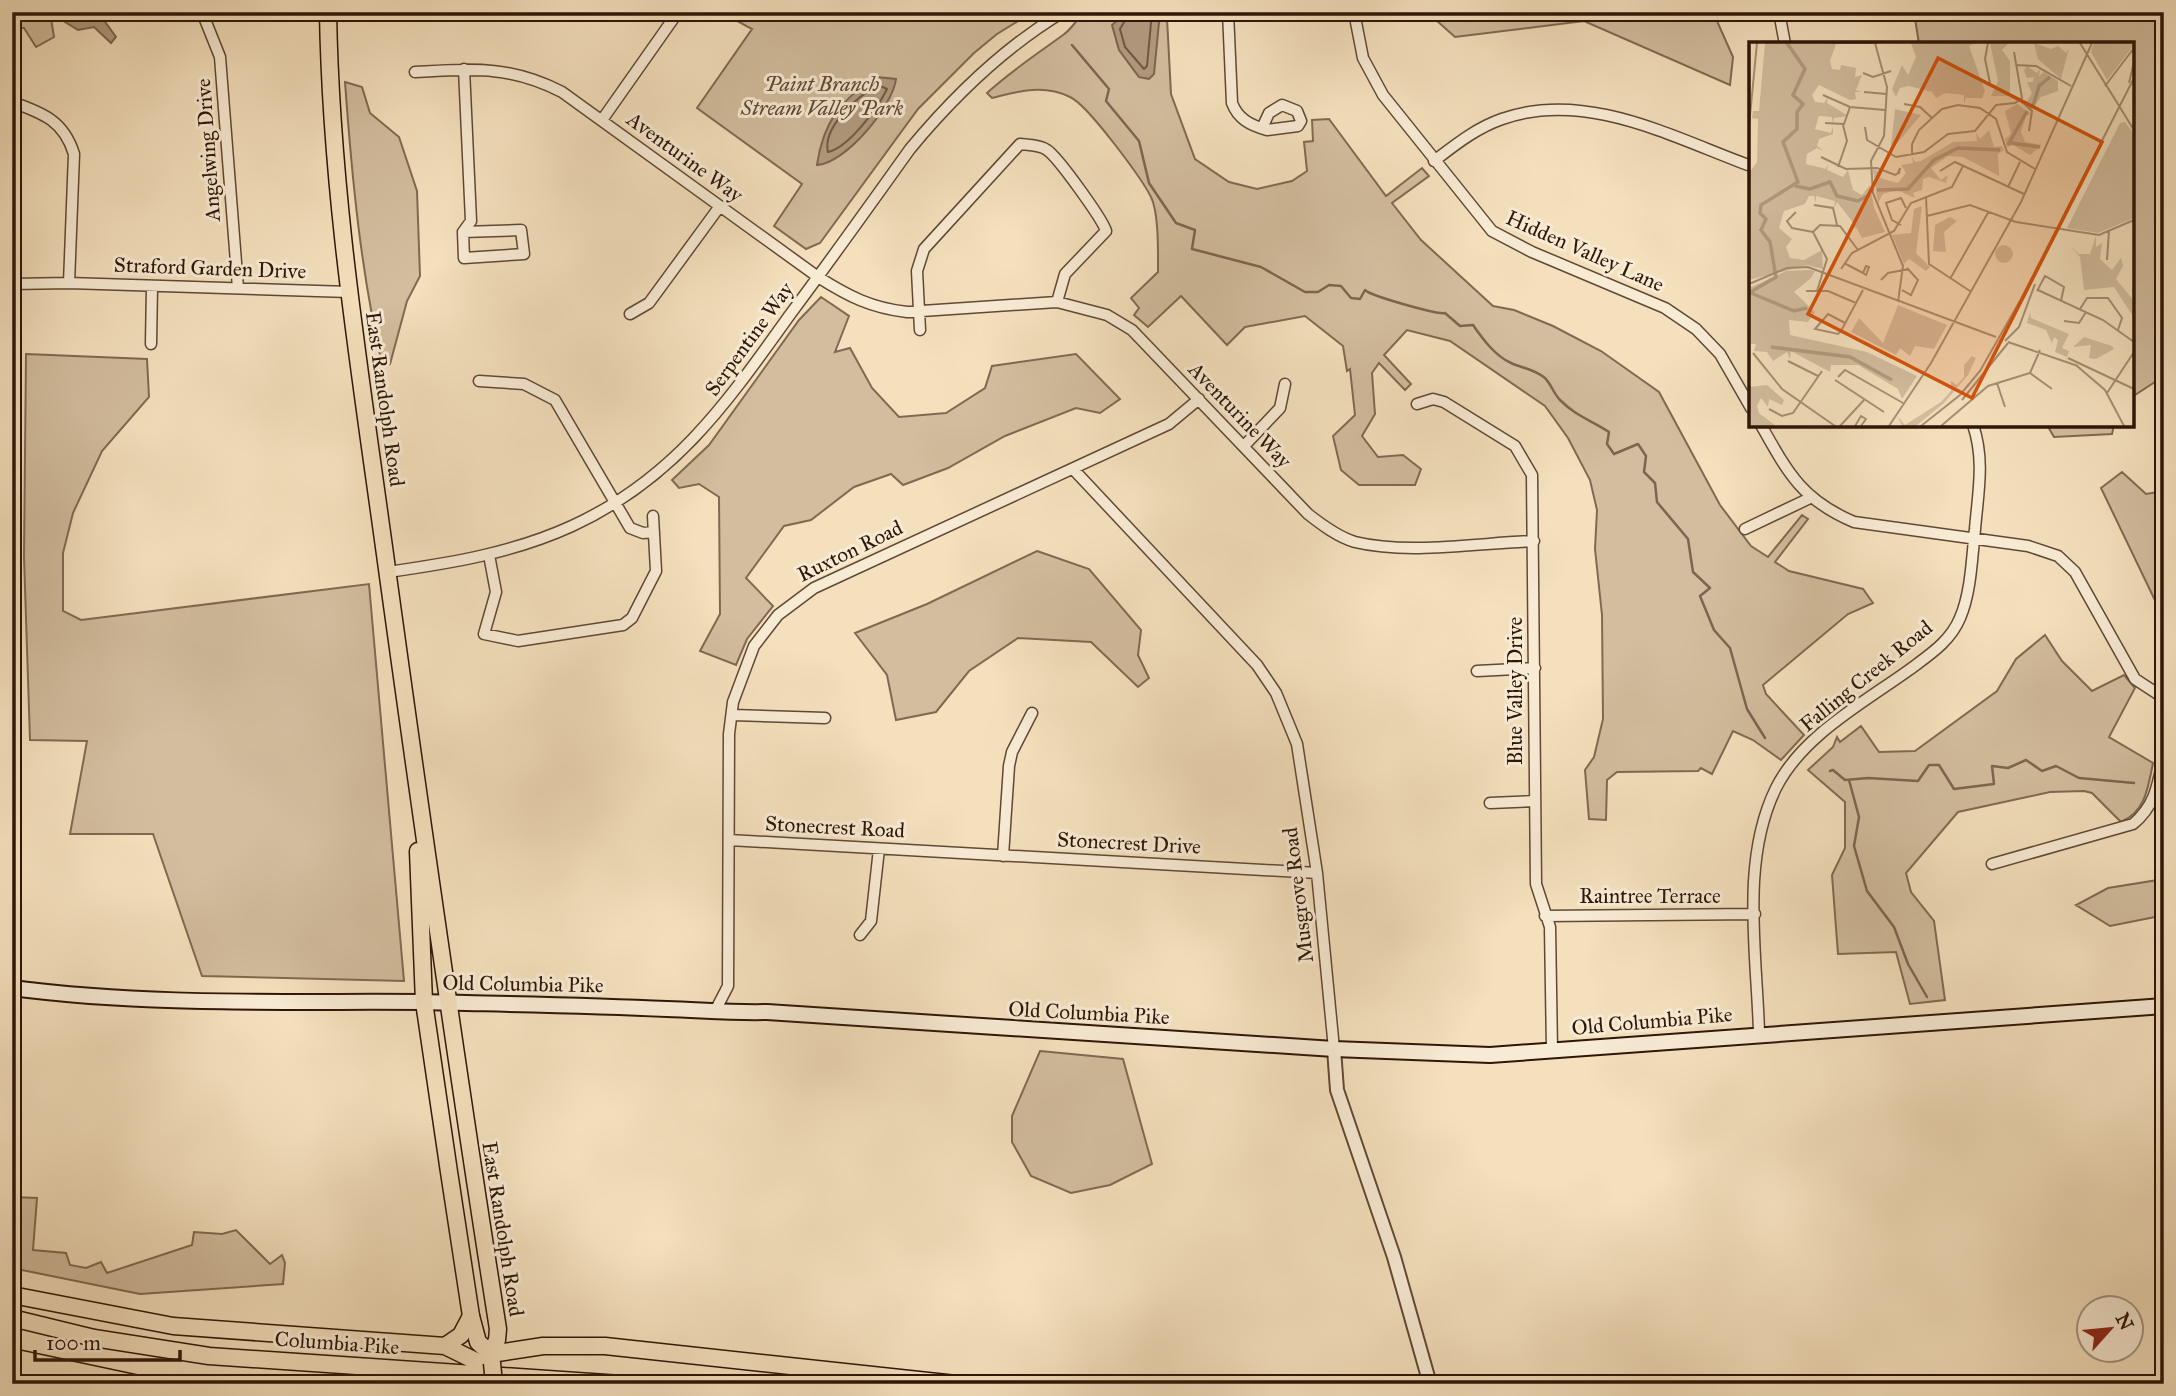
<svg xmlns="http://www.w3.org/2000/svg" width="2176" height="1396" font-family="'IM FELL Great Primer',serif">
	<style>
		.green { fill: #d2bd9e; stroke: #806952; stroke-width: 2 }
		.water { fill: #b19b7f; stroke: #7d654f; stroke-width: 2 }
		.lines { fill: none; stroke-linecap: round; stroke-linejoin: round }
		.shore { stroke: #705842; stroke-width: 2 }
		.stream { stroke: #7d654f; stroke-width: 2.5 }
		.minor-casing { stroke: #604834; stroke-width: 13 }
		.tertiary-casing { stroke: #604834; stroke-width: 16 }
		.secondary-casing { stroke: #2e1506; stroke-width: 18 }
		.primary-casing { stroke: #2e1506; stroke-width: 19 }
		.trunk-casing { stroke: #2e1506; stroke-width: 19 }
		.minor { stroke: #f8ebd4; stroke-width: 10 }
		.tertiary { stroke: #f8ebd4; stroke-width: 12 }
		.secondary { stroke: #f8ebd4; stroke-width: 14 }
		.primary { stroke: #f4e0bd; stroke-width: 16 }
		.trunk { stroke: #f4e0bd; stroke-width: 16 }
		.primary-bridge-casing { stroke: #2e1506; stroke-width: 19; stroke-linecap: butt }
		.primary-bridge { stroke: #f4e0bd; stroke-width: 16 }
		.labels { text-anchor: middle; stroke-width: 6; stroke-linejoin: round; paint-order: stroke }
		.park-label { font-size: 21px; font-style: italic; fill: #5f4734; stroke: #f8ebd4 }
		.street-label { font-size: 21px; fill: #2e1506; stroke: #f8ebd4 }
		.inset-river { fill: none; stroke: #b19b7f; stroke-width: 3.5 }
		.inset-road { fill: none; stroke: #a58f74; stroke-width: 2 }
		.view { fill: #d5520b; fill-opacity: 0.15; stroke: #d5520b; stroke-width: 3.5 }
		.inset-edge { fill: none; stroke: #2e1506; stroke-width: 3.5 }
	</style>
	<rect width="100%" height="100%" fill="#f4e0bd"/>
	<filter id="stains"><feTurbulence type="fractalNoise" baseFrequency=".00286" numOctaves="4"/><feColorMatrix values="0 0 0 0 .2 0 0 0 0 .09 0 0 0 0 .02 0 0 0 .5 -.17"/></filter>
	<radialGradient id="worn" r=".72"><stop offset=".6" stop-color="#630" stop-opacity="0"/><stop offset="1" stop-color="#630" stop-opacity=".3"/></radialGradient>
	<path class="green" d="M 12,12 L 50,12 L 54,37 L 36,47 L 24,28 L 12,28 Z
		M 721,12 L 748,12 L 759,17 L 761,12 L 1033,12 L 997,34 L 974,53 L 918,109 L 820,243 L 806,249 L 774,226 L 802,184 L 697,108 L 752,29 Z
		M 1086,12 L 1171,12 L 1167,18 L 1171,94 L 1195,159 L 1229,182 L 1257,189 L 1292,181 L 1307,171 L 1304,142 L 1313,141 L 1312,120 L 1329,119 L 1386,196 L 1422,168 L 1429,176 L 1392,203 L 1421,240 L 1493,306 L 1514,310 L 1553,326 L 1601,351 L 1659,392 L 1720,505 L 1751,546 L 1768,557 L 1802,515 L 1808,519 L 1775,562 L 1789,571 L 1863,589 L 1873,603 L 1848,614 L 1763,685 L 1766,694 L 1804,735 L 1781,760 L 1753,740 L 1733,731 L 1712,774 L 1701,768 L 1698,771 L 1617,772 L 1607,780 L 1606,820 L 1589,819 L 1585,770 L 1594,757 L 1603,719 L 1602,615 L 1595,549 L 1597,510 L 1590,480 L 1568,438 L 1545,406 L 1450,341 L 1407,330 L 1384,355 L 1411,384 L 1405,390 L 1379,363 L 1372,373 L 1375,414 L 1362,436 L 1378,457 L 1403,455 L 1421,469 L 1415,485 L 1359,485 L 1341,470 L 1333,436 L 1355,415 L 1350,369 L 1347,371 L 1343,346 L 1305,316 L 1245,327 L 1227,345 L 1181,296 L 1148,327 L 1134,315 L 1139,308 L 1131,298 L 1158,272 C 1158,253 1159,213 1151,197 C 1142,179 1088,105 1070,97 C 1044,84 1019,91 992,98 L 987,93 C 1011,71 1037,54 1063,35 C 1073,28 1076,19 1086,12 Z
		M 1427,12 L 1713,12 L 1733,57 L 1730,85 L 1584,21 L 1455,37 Z
		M 1914,12 L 2164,12 L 2164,376 L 2132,397 L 2132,44 L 1919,44 Z
		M 345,82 L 362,87 L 370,113 L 399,137 L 417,191 L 420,276 L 407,301 L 390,364 L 383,368 C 361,274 352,179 345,82 Z
		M 821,297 L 849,316 L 835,352 L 850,348 L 872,388 L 899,417 L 946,413 L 985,388 L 992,366 L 1076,354 L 1120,399 L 1100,413 L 1076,408 L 1005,436 L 948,468 L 903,485 L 891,474 L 854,487 L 811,520 L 784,526 L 746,578 L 773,606 L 747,639 L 736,665 L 700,651 L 720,614 L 719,497 L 699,484 L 679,488 L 672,480 L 709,445 L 799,320 Z
		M 26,354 L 147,359 L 149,397 L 102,451 L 73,513 L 63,553 L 63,611 L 81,620 L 369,584 L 404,981 L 202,976 L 153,834 L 70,834 L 87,741 L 30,740 L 24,557 Z
		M 2047,425 L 2114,425 L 2112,434 L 2054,437 Z
		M 2122,472 L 2146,494 L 2164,491 L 2163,617 L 2101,488 Z
		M 1037,551 L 1089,569 L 1141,630 L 1138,655 L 1149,678 L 1138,687 L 1091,642 L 1018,638 L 969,671 L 936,712 L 896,720 L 887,675 L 855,633 L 927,604 Z
		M 2045,635 L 2062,661 L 2092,691 L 2124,675 L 2135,688 L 2109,737 L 2153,763 C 2148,787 2146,811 2121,822 L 2092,793 L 2084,791 L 2050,792 L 1958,812 L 1906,873 L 1911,892 L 1934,921 L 1945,1000 L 1910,1004 L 1896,952 L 1838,954 L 1832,875 L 1845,848 L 1845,802 L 1808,770 L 1833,747 L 1837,737 L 1840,742 L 1861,726 L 1879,752 L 1915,751 L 1997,691 L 2016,659 Z
		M 2164,879 L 2164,914 L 2160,916 L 2110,926 L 2076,905 L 2108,888 Z
		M 1040,1051 L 1123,1059 L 1152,1164 L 1110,1185 L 1071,1193 L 1031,1176 L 1012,1142 L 1012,1116 Z
		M 12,1197 L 37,1198 L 33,1250 L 66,1253 L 70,1265 L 86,1268 L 101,1262 L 107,1273 L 192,1245 L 194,1232 L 222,1234 L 236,1230 L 270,1264 L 282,1255 L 285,1263 L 283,1284 L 140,1294 L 12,1268 Z"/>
	<path class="water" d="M 66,12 L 98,12 L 116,37 L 111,43 L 94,27 L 78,30 L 65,22 Z
		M 1127,12 L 1160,12 L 1154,74 L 1149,79 L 1139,77 L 1119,50 L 1112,25 Z
		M 876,77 L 896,79 C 893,106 845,164 817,165 C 823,123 840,100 876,77 Z"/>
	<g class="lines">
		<path class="shore" d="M 1130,12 L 1120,29 L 1125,47 L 1144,69 L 1147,66 L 1152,12
			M 878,85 L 887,89 C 878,108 848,148 828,152 C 822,127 858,96 878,85 Z"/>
		<path class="stream" d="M 1072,45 L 1109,89 L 1106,101 L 1139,141 L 1149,183 L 1176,223 L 1195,230 L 1192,249 L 1261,267 L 1305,292 L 1318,292 L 1329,285 L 1341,286 L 1351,298 L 1360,299 L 1365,290 C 1371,296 1438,315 1445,313 L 1460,326 L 1473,325 C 1482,338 1495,356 1511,363 C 1522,368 1534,369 1545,378 C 1551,384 1554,394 1560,400 C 1577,417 1591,420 1609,432 L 1607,444 L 1614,454 L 1638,444 L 1646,456 L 1644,472 L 1655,483 L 1657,502 L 1688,539 L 1693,572 L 1710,588 L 1700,596 L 1714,630 L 1730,648 L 1747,709 L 1765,738
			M 1830,771 L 1833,770 L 1845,780 L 1868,778 L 1918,781 L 1929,765 L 1939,765 L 1954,789 L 1994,784 L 1992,766 L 2008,768 L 2026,760 L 2042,771 L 2056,766 L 2079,778 L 2134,783
			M 1849,780 L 1859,817 L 1854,846 L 1867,891 L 1894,927 L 1908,964 L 1927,997"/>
		<defs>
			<path id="minor" d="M 202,12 L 220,57 L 238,288
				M 1228,12 L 1232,103 C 1238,119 1250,125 1267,130 L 1298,126 L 1301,121 L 1297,111 L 1282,105 L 1269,113 L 1262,128
				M 1354,12 L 1363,58 L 1383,95 L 1492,231 L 1532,252 L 1665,308 L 1696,329 L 1720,354 L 1751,408
				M 1779,12 L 1785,44
				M 415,72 C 472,69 509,65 562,92 L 818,277 C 848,296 871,308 907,312 L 1057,302 L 1107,315 L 1132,330 L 1308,514 C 1322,525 1338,537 1355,542 C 1408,555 1479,543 1534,541
				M 12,102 C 43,113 64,121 74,154 L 69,283
				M 602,120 L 678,12
				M 1434,161 C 1455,145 1476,128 1502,119 C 1586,89 1674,138 1751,166
				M 521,230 L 524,254 L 464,258 L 463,232 Z
				M 463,232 L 471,221 L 464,69
				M 12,284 L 69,283 L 349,292
				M 630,314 L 649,303 L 720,206
				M 920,330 L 917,271 L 924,249 L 1020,144 C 1028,145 1041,145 1047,150 C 1058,157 1103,220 1106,231 L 1065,274 L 1057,302
				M 151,344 L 152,286
				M 479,381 L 524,384 L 555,400 L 630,528 L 643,533 L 654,532
				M 1417,404 L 1433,399 L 1444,402 L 1515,446 L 1532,475 L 1536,884 L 1550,927 L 1552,1050
				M 1761,425 C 1788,473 1802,500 1854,522 L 2028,546 L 2058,556 L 2075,572 L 2135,679 L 2164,698
				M 1244,446 L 1280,408 L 1285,384
				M 1074,470 L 1257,665 L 1276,693 L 1297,744 L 1317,873 L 1334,1049
				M 1745,529 L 1810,498
				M 489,555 L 496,592 L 484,634 L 518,641 L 623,625 L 632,618 L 656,571 L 653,516
				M 388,572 C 451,563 513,553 572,526 C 674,479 726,404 789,316 C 830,261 870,205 910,149 C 954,96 1003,48 1063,12
				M 1477,671 L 1535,668
				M 733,715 L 825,718
				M 1490,803 L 1535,801
				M 729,840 L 1317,873
				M 1003,856 L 1009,766 L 1012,752 L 1032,713
				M 1992,864 L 2133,824 C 2156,805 2158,783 2164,755
				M 1545,916 L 1755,914
				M 860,935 L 871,921 L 879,849
				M 714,1013 L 728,986 L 729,734 L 733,702 L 754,646 L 778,615 L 814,588 L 1169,424 L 1199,399
				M 1759,1033 C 1757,954 1740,861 1776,788 C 1802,736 1863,703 1909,670 C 1929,655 1950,642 1960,618 C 1971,593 1972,557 1975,529 C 1978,493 1985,460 1973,425"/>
			<path id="tertiary" d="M 1334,1049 L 1337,1090 L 1394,1257 L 1430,1384"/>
			<path id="secondary" d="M 12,988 C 151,1006 285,1001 424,1002 C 505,1004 586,1005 667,1009 C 701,1010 733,1013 767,1012 L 1334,1049 L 1490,1055 L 2164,1006"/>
			<path id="primary" d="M 328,12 C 331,199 362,384 387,569 C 422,823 458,1076 498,1329 L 497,1340 L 491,1354
				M 418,851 L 424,1002 L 449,1172 L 471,1316 L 478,1342 L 491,1354"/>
			<path id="trunk" d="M 12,1295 L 173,1326 L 445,1346 L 492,1369
				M 12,1318 L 94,1338 L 209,1356 L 621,1384
				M 445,1346 L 461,1335 L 471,1316
				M 491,1354 L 543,1346 L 605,1346 L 956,1384
				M 12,1357 L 139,1384
				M 12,1370 L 62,1384"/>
		</defs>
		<use href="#minor" class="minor-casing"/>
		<use href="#tertiary" class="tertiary-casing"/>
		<use href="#secondary" class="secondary-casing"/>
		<use href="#primary" class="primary-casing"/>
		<use href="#trunk" class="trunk-casing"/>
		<use href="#minor" class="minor"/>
		<use href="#tertiary" class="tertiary"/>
		<use href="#secondary" class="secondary"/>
		<use href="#primary" class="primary"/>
		<use href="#trunk" class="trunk"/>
		<defs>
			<path id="primary-bridge" d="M 492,1363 L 494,1384"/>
		</defs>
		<use href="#primary-bridge" class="primary-bridge-casing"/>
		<use href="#primary-bridge" class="primary-bridge"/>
	</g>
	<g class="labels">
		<g class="park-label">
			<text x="822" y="91">Paint Branch<tspan x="822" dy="24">Stream Valley Park</tspan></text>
		</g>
		<g class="street-label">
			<text transform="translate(208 150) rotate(-94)" y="7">Angelwing Drive</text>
			<text transform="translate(685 157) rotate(36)" y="7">Aventurine Way</text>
			<text transform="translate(1585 251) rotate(24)" y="7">Hidden Valley Lane</text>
			<text transform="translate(210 268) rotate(2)" y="7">Straford Garden Drive</text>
			<text transform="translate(749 339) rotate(-54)" y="7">Serpentine Way</text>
			<text transform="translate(385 399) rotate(82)" y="7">East Randolph Road</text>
			<text transform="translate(1240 415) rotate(46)" y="7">Aventurine Way</text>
			<text transform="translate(850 551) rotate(-26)" y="7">Ruxton Road</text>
			<text transform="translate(1866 676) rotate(-39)" y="7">Falling Creek Road</text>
			<text transform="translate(1515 691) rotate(-90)" y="7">Blue Valley Drive</text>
			<text transform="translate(835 827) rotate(3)" y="7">Stonecrest Road</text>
			<text transform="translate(1129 843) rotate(3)" y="7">Stonecrest Drive</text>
			<text transform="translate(1298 895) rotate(-97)" y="7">Musgrove Road</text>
			<text x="1650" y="903">Raintree Terrace</text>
			<text transform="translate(523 984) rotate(1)" y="7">Old Columbia Pike</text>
			<text transform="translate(1089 1013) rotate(3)" y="7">Old Columbia Pike</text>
			<text transform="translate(1652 1021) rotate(-5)" y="7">Old Columbia Pike</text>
			<text transform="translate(503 1229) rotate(81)" y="7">East Randolph Road</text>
			<text transform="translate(337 1343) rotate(4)" y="7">Columbia Pike</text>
		</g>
	</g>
	<g transform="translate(1749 42)">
		<rect width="385" height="385" fill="#f4e0bd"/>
		<path d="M 16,1 L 103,1 L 87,2 L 81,19 L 83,27 L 91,28 L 92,23 L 107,26 L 106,35 L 113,33 L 107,48 L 113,50 L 106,50 L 107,57 L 101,58 L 70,43 L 63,53 L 66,60 L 75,61 L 79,55 L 78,61 L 99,74 L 85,76 L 84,83 L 83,75 L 70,74 L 66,87 L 82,91 L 84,84 L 84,92 L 70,97 L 68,104 L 75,109 L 68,106 L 58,112 L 57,122 L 77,127 L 79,121 L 78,128 L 94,135 L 99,128 L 104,148 L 113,153 L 121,143 L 125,165 L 136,190 L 113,196 L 107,185 L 100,189 L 106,183 L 88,160 L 85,166 L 86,159 L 67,154 L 67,161 L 65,154 L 60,154 L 56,162 L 35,169 L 30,186 L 43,197 L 37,205 L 41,216 L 55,218 L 73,208 L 74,227 L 59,223 L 0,238 L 0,131 L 8,120 L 9,77 L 3,76 L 4,69 L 10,69 ZM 162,1 L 227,1 L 220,4 L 236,49 L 233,56 L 217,56 L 215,62 L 215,53 L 197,51 L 187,56 L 183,50 L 160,44 L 151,46 L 147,55 L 143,47 L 153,23 L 159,33 L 167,15 ZM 241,1 L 260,1 L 253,8 L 261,19 L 261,54 L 242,54 L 249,39 ZM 285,1 L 302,7 L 309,4 L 317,11 L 320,6 L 312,37 L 289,17 ZM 345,1 L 385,1 L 385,3 L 358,38 L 342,10 ZM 278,24 L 288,31 L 291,27 L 290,34 L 295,30 L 309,39 L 309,49 L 292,55 L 283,67 L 277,61 L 283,51 L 278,40 L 284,40 L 285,35 L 278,36 L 275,28 ZM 268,62 L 282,72 L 277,74 L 272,90 L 276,100 L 293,103 L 281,113 L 264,103 L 258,105 L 256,97 L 262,92 L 256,69 ZM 146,67 L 172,73 L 145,105 L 142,103 ZM 376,80 L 385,92 L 385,176 L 349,191 L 318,186 L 371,81 ZM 240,88 L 245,105 L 253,104 L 255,108 L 249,112 L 250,134 L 214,115 L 199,114 L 182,126 L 192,138 L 199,133 L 197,141 L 180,135 L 174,137 L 173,148 L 164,151 L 166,156 L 148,148 L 134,152 L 129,161 L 124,128 L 133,129 L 131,136 L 149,141 L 157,131 L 152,123 L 164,121 L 163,115 L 166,120 L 172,119 L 204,100 L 228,99 L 227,91 L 231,97 ZM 173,164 L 167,211 L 181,225 L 177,229 L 160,217 L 155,222 L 143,193 L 162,191 L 165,167 ZM 201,175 L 208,179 L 195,190 L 197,210 L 184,209 L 186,183 ZM 347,194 L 347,205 L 353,201 L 351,217 L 363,228 L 372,216 L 374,224 L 367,237 L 385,259 L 385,276 L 365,245 L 335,248 L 331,215 L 322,205 L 330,212 L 341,212 ZM246 212a9 9 0 1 1 18 0a9 9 0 1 1-18 0ZM 60,228 L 66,229 L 62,236 L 45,250 L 66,270 L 59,280 L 40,278 L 41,293 L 118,310 L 168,334 L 153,357 L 149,347 L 109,323 L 82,323 L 81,330 L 42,309 L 41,317 L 38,310 L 24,319 L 18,310 L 5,309 L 7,302 L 0,302 L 0,246 L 37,229 ZM 149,263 L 198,283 L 185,307 L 166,304 L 161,314 L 151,306 L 147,313 L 102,290 L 110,276 L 134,301 ZM 281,270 L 282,276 L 320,292 L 313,306 L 320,309 L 318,315 L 306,310 L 309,298 L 305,295 L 303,301 L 297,288 L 278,281 ZM 335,295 L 363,304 L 365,307 L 347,317 L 340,316 L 342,303 L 324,305 ZM 223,314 L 227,316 L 219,333 L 195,361 L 167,384 L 153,384 L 149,375 L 156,383 L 192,360 L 202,349 L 202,339 L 208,343 L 215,335 L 215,323 ZM 18,343 L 35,358 L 33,363 L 20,357 L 19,365 L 12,356 L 8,364 L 10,371 L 27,384 L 51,384 L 0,384 L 0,345 Z" fill="#d2bd9e"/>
		<path class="inset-river" d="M 284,64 L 290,44 L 301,35M 262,101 L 291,105M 259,103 L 278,69M 46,144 L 61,147 L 81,140 L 88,154 L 109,159 L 120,153M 128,148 L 159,147 L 185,118 L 209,106 L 251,108M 0,251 L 27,235 L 21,200 L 12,188 L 17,177 L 11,171 L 12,163 L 49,140 L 34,100 L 48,87 L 48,70 L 54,62 L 44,53 L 56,27 L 38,1M 2,251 L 45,269 L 58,266M 22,305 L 101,315 L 143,338"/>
		<path class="inset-road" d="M 83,1 L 129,1M 126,1 L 138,45 L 135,94 L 122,119 L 124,151 L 154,224 L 149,260M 239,1 L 236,17 L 241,41M 331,1 L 385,88M 268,23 L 287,24 L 322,44M 114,31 L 124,35 L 142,29M 380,41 L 385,20M 356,44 L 385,6M 115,50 L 137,52M 74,53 L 101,65 L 136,68M 271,58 L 283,69 L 280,89M 155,62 L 171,65 L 183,76M 76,81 L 95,82 L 101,65M 0,84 L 8,1M 116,85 L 118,98 L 147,115 L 175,110 L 199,92 L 226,89 L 247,63 L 266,61 L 273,56 L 265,10M 163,113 L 163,102 L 170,88 L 193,67 L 209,63 L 231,66 L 247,77 L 258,110 L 286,127M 72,115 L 97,127 L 128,126 L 146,133 L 148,132 L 149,131 L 150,131 L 151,126 L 149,131M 89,125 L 98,99 L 94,83M 191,129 L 206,120 L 275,152M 259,145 L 271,120M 177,155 L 180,222 L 221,249M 65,163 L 84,166 L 88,183M 47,170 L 38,179 L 43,186 L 64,190M 178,174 L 221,163 L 267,180 L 350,193 L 385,178M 152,183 L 143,178 L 137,161 L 152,156 L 157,166M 64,190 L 78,217 L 68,249M 64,190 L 71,183 L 91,184 L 109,208M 358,218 L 360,189M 95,221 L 114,231M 117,224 L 120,225 L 117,233 L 114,231 ZM 92,227 L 103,211 L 145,189 L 162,161 L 203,145 L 214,124M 201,237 L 240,169M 132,238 L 139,231 L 160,227M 0,242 L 38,226 L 59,225 L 247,295M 153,248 L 162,253 L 169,238 L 158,226M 289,248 L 354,278 L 385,300M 57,249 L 79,249 L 107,261M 288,249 L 296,234 L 315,245 L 312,259M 331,267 L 338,256 L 359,256 L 373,276 L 369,288M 315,279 L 330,281 L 337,270M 96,281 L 79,272 L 66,287 L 89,292 L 92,289 L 114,248M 92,289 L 143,316M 256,299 L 270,285 L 286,242M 259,300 L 329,324M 4,311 L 33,347 L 86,384M 319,316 L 385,347M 39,319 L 69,334M 328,324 L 356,348 L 375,384M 281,331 L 303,347M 89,335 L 96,328 L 154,361M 86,338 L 135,370M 248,341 L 256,365M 358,351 L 385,310M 213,358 L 259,301M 20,367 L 33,374 L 44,371 L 73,329M 91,384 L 115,358M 106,384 L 112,374 L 117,377 L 112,384M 140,384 L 182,321 L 272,160 L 343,1M 172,384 L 211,353 L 231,329 L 272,257 L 385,36M 192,384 L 239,344 L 281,331 L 291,308"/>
		<path class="view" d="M 189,16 L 353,100 L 223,356 L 59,272 Z"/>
		<rect width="385" height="385" class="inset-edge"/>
	</g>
	<rect width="2176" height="1396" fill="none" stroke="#f4e0bd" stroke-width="42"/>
	<rect x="14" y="14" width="2148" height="1368" fill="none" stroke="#2e1506" stroke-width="3.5"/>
	<rect x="21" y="21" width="2134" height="1354" fill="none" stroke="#2e1506" stroke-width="2"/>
	<g transform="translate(2110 1329) rotate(63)"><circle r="33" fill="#f8ebd4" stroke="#a79582" stroke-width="2"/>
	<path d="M0-5L12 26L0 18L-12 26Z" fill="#8f2418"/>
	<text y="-10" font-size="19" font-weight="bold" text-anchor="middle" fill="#2e1506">N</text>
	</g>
	<path d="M35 1350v10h145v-10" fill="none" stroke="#2e1506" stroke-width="3.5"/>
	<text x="46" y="1350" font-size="21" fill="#2e1506" stroke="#f8ebd4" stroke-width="5" paint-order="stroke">100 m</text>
	<rect width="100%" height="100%" filter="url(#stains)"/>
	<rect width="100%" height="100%" fill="url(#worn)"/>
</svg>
